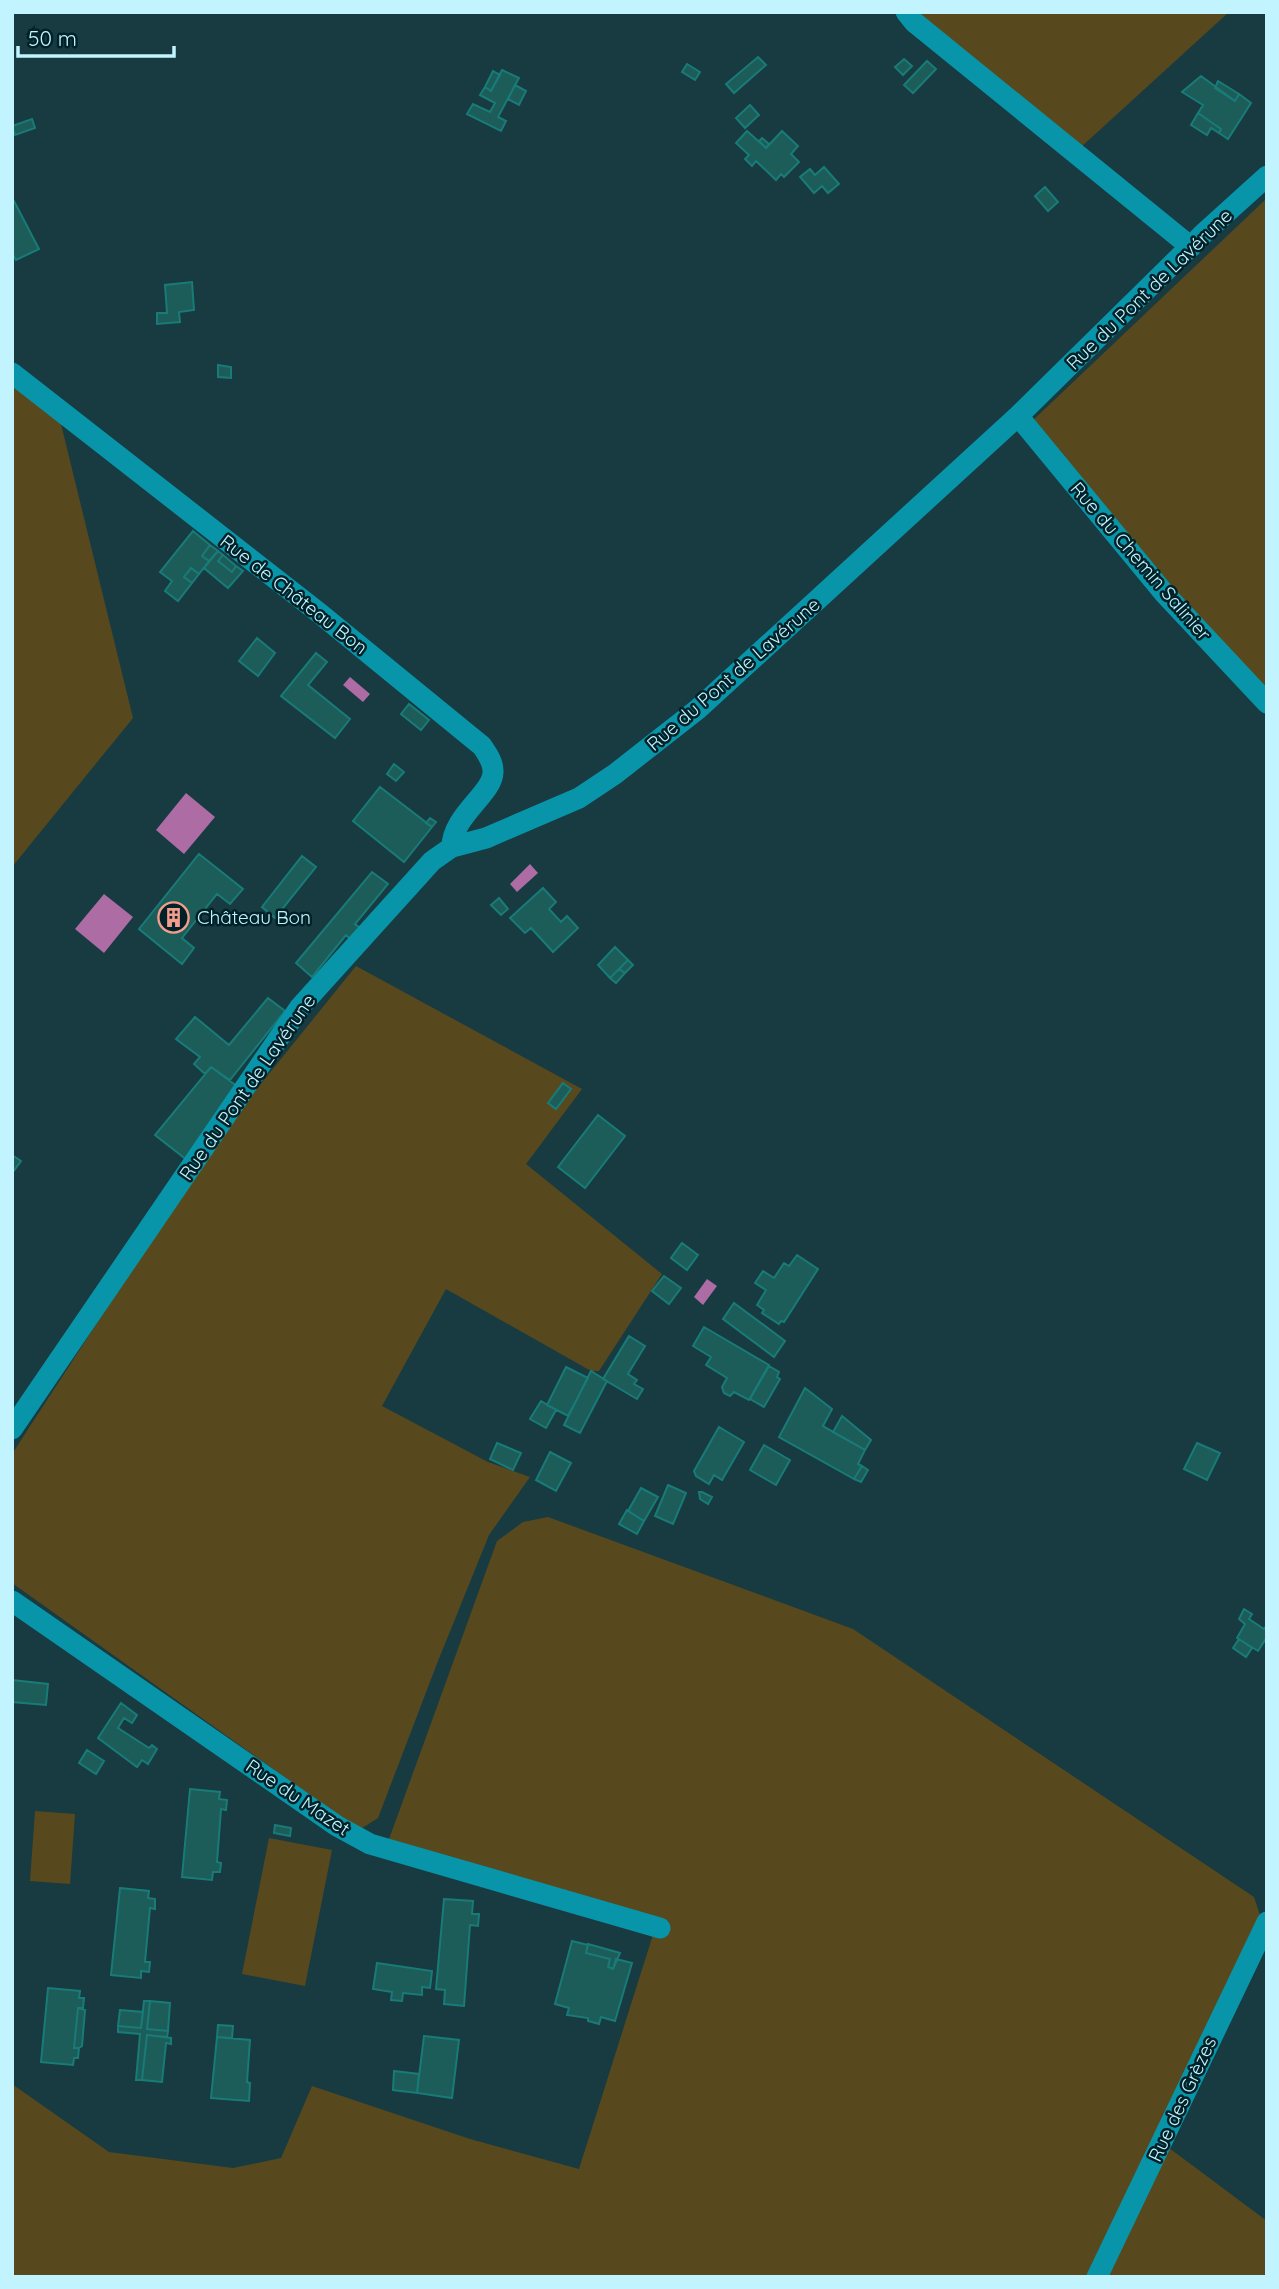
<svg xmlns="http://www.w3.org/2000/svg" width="1279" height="2289" font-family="Quicksand,sans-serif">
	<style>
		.green { fill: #57491d }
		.water { fill: #ad6ca4 }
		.building { fill: #1c5c59; stroke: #197b78; stroke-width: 2 }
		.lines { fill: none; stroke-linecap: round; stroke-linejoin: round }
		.street { stroke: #0995a9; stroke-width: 21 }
		.labels { text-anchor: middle; stroke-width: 5; stroke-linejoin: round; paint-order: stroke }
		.street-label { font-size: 19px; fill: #c2f4ff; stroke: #002128 }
		.poi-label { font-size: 19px; fill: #c2f4ff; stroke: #002128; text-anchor: start }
	</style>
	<rect width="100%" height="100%" fill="#173b41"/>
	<path class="green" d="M 916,12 L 1229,12 L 1080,148 Z
		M 1266,199 L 1267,200 L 1267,698 L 1029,424 Z
		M 12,383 L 61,424 L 133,718 L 12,867 Z
		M 356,966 L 582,1089 L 526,1164 L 662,1274 L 599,1371 L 591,1371 L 446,1289 L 382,1406 L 488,1462 L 530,1477 L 489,1535 L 438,1661 L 378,1818 L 359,1830 L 12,1583 L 12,1454 L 158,1229 L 243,1106 Z
		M 548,1517 L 853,1629 L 1254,1897 L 1260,1915 L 1092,2277 L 12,2277 L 12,2084 L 109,2152 L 233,2168 L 281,2158 L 312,2086 L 470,2139 L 579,2169 L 657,1922 L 388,1842 L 497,1541 L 523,1522 Z
		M 35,1811 L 75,1814 L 70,1884 L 30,1881 Z
		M 269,1838 L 332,1850 L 305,1986 L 242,1974 Z
		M 1161,2142 L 1267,2221 L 1267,2277 L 1097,2277 Z"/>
	<path class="water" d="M 350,677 L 370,694 L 363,702 L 343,685 Z
		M 186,793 L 215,817 L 184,854 L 156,830 Z
		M 530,864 L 538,873 L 517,892 L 510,884 Z
		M 104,894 L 133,917 L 104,953 L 75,929 Z
		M 707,1279 L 717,1286 L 703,1305 L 694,1297 Z"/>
	<path class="building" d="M 758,57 L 766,65 L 734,93 L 726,84 Z
		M 904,59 L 912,66 L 903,75 L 895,67 Z
		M 927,61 L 936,69 L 913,93 L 904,85 Z
		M 687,64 L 700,72 L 695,80 L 682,72 Z
		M 502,70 L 519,78 L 498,117 L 506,121 L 501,131 L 467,114 L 473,104 L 490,112 L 495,103 L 480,95 L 485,87 L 491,91 Z
		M 493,71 L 500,75 L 491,91 L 485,87 Z
		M 1201,76 L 1235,101 L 1239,94 L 1251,103 L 1228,139 L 1219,133 L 1221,129 L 1198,113 L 1203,105 L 1182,92 Z
		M 1218,81 L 1239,94 L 1235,101 L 1215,88 Z
		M 515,85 L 526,91 L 519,105 L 508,99 Z
		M 750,105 L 759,115 L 745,128 L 736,118 Z
		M 1198,113 L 1221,129 L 1219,133 L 1211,128 L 1207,135 L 1191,125 Z
		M 32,119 L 35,128 L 15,135 L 12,126 Z
		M 747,131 L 766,148 L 782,131 L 798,146 L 791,154 L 799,162 L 784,177 L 781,174 L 776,180 L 756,161 L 752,166 L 745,159 L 749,155 L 736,143 Z
		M 762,138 L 769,144 L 766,148 L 759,141 Z
		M 824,167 L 839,184 L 828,193 L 822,186 L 814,193 L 800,177 L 810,169 L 815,175 Z
		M 1045,187 L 1058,202 L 1048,211 L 1035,196 Z
		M 14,201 L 39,249 L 16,260 L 12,253 L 12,202 Z
		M 192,282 L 194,310 L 179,312 L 180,322 L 157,324 L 157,313 L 167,313 L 165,285 Z
		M 218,365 L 231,367 L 231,378 L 218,377 Z
		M 193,531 L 210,545 L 202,556 L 209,561 L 199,574 L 191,568 L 184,577 L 192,583 L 178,601 L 165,591 L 172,581 L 160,572 Z
		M 210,545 L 218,551 L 209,561 L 202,556 Z
		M 218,551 L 223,555 L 218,561 L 232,572 L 236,566 L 243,571 L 228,588 L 204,568 Z
		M 223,555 L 236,566 L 232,572 L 218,561 Z
		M 191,568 L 199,574 L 192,583 L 184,577 Z
		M 257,638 L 275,653 L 258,676 L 239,661 Z
		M 316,653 L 327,662 L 308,685 L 350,719 L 335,738 L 281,696 Z
		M 409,704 L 429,720 L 421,730 L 401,714 Z
		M 394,764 L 404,772 L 396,781 L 387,774 Z
		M 380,787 L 432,827 L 404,862 L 353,821 Z
		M 430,818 L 436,822 L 432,827 L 426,823 Z
		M 199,854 L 243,889 L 230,904 L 217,894 L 182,938 L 194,948 L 182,964 L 139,929 Z
		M 302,856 L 316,867 L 275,918 L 262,907 Z
		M 372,872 L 388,884 L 355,924 L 360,928 L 351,940 L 346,935 L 312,977 L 296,963 Z
		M 543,888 L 556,902 L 549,909 L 561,922 L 567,916 L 578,928 L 553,952 L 531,928 L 525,933 L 510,918 Z
		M 499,898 L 508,909 L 501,915 L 491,905 Z
		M 615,947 L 628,960 L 610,978 L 598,965 Z
		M 628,960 L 633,965 L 625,973 L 619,969 Z
		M 619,969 L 625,973 L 616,983 L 610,978 Z
		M 268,998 L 285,1011 L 230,1080 L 211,1067 L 205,1074 L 194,1064 L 200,1057 L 176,1039 L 195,1017 L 229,1045 Z
		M 211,1067 L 238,1087 L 187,1160 L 155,1135 Z
		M 563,1083 L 571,1089 L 556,1109 L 548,1103 Z
		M 598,1115 L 625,1136 L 585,1188 L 558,1167 Z
		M 12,1155 L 21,1161 L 13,1172 L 12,1172 Z
		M 682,1243 L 698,1255 L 687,1270 L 671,1258 Z
		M 797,1255 L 818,1269 L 784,1322 L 781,1321 L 779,1324 L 762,1313 L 764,1310 L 757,1305 L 766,1290 L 755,1283 L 763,1271 L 774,1278 L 784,1263 L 789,1266 Z
		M 664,1276 L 681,1288 L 669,1304 L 652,1291 Z
		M 734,1303 L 785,1341 L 774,1357 L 723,1319 Z
		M 704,1327 L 769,1365 L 749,1400 L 734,1392 L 730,1396 L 724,1393 L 722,1387 L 727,1378 L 706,1365 L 711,1357 L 693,1346 Z
		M 629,1336 L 645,1346 L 628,1374 L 637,1380 L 634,1384 L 643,1389 L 637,1399 L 603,1379 Z
		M 769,1366 L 779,1372 L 777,1377 L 780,1379 L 764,1407 L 750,1399 Z
		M 566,1367 L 588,1378 L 568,1416 L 547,1405 Z
		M 591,1371 L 607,1381 L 580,1433 L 564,1425 Z
		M 805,1388 L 832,1409 L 823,1426 L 865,1450 L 858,1464 L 862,1466 L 854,1479 L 779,1437 Z
		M 541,1401 L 556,1410 L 546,1428 L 530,1419 Z
		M 842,1416 L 871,1440 L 865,1450 L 833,1432 Z
		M 719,1427 L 744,1442 L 722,1480 L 714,1475 L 709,1484 L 696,1476 L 694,1471 Z
		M 497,1443 L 521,1453 L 513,1470 L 490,1459 Z
		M 1197,1443 L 1220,1453 L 1207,1480 L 1184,1469 Z
		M 764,1445 L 790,1460 L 776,1485 L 750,1470 Z
		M 550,1452 L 571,1463 L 556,1491 L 536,1480 Z
		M 862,1466 L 868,1470 L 861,1482 L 854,1479 Z
		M 668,1485 L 686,1493 L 673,1524 L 655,1516 Z
		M 641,1488 L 658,1497 L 644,1521 L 628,1511 Z
		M 699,1492 L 702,1492 L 712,1497 L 708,1504 L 700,1499 Z
		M 627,1510 L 644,1521 L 637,1534 L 619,1524 Z
		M 1244,1609 L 1252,1614 L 1249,1619 L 1264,1629 L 1267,1625 L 1267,1637 L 1258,1651 L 1237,1638 L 1245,1624 L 1239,1619 Z
		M 1239,1639 L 1252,1648 L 1246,1657 L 1233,1648 Z
		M 12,1680 L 48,1684 L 46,1705 L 12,1702 Z
		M 121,1703 L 137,1715 L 132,1723 L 124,1718 L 118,1728 L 149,1748 L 152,1745 L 157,1749 L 148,1764 L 142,1760 L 137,1767 L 98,1738 Z
		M 87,1750 L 104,1761 L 96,1774 L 79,1763 Z
		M 190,1789 L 220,1792 L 219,1799 L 227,1800 L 226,1810 L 221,1809 L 217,1862 L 221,1863 L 220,1872 L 213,1872 L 212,1880 L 182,1877 Z
		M 275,1825 L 291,1828 L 290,1836 L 274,1833 Z
		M 120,1888 L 149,1891 L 148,1898 L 155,1899 L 155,1909 L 150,1908 L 145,1962 L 150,1962 L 149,1972 L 141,1971 L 141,1978 L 111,1975 Z
		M 444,1899 L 473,1901 L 472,1914 L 479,1914 L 478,1926 L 470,1925 L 464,2006 L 444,2004 L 445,1990 L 436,1989 Z
		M 572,1941 L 588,1945 L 586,1953 L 610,1959 L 608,1967 L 613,1969 L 616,1959 L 632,1963 L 615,2021 L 601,2017 L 599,2024 L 588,2021 L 588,2018 L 567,2015 L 569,2008 L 555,2004 Z
		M 588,1944 L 620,1953 L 613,1969 L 608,1967 L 610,1959 L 586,1953 Z
		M 377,1963 L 432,1971 L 430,1988 L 422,1987 L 422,1995 L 403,1993 L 402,2001 L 391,2000 L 392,1992 L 373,1989 Z
		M 48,1988 L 80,1991 L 79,1998 L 84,1998 L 83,2008 L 78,2008 L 74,2048 L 79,2048 L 78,2058 L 74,2058 L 73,2065 L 41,2062 Z
		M 144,2001 L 150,2001 L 147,2029 L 168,2031 L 167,2037 L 147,2035 L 142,2080 L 136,2080 L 140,2034 L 118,2032 L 118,2026 L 141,2028 Z
		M 150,2001 L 170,2003 L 168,2031 L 147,2029 Z
		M 78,2008 L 85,2010 L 82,2046 L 79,2048 L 74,2048 Z
		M 120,2010 L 143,2012 L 141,2028 L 118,2026 Z
		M 218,2025 L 233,2026 L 232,2038 L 217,2037 Z
		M 147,2035 L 171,2038 L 171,2044 L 166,2043 L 162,2082 L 142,2080 Z
		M 424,2036 L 459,2040 L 452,2098 L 417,2093 Z
		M 217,2037 L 250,2040 L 247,2082 L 250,2083 L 249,2101 L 211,2098 Z
		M 394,2071 L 419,2074 L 417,2093 L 393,2090 Z"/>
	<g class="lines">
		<path class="street" d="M 906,12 L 914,22 L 1191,247
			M 12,373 L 318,612 L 482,746 C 487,754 493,761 493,771 C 494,793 452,815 452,847
			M 1018,416 L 1164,593 L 1267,703
			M 12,1429 L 300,1007 L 432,861 L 452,847 L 486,838 L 579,798 L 615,774 L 698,709 L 1018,416 L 1204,233 L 1267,176
			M 12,1601 L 337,1826 L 370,1844 L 660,1928
			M 1097,2277 L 1267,1922"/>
	</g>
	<defs>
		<symbol id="building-ring" viewBox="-11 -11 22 22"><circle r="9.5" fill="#002128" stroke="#f49d8c" stroke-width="1.5"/><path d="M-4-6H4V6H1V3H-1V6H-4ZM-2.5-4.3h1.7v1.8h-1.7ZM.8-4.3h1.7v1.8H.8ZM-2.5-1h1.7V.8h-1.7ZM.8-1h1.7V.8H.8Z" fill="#f49d8c"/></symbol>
	</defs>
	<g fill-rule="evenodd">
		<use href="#building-ring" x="156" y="900" width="35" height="35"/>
	</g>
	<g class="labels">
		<g class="street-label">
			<text transform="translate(1149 289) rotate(-44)" y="7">Rue du Pont de Lavérune</text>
			<text transform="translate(1141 561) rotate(49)" y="7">Rue du Chemin Salinier</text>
			<text transform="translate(294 594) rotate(38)" y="7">Rue de Château Bon</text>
			<text transform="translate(733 674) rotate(-41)" y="7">Rue du Pont de Lavérune</text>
			<text transform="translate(247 1087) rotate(-55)" y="7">Rue du Pont de Lavérune</text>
			<text transform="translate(298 1797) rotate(34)" y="7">Rue du Mazet</text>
			<text transform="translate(1182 2099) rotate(-65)" y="7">Rue des Grèzes</text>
		</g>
		<g class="poi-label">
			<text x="197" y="924">Château Bon</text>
		</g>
	</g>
	<rect width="1279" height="2289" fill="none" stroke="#c2f4ff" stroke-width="28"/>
	<path d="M18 46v10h156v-10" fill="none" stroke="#c2f4ff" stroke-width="3.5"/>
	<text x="28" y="46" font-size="21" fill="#c2f4ff" stroke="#002128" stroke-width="5" paint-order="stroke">50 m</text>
</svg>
